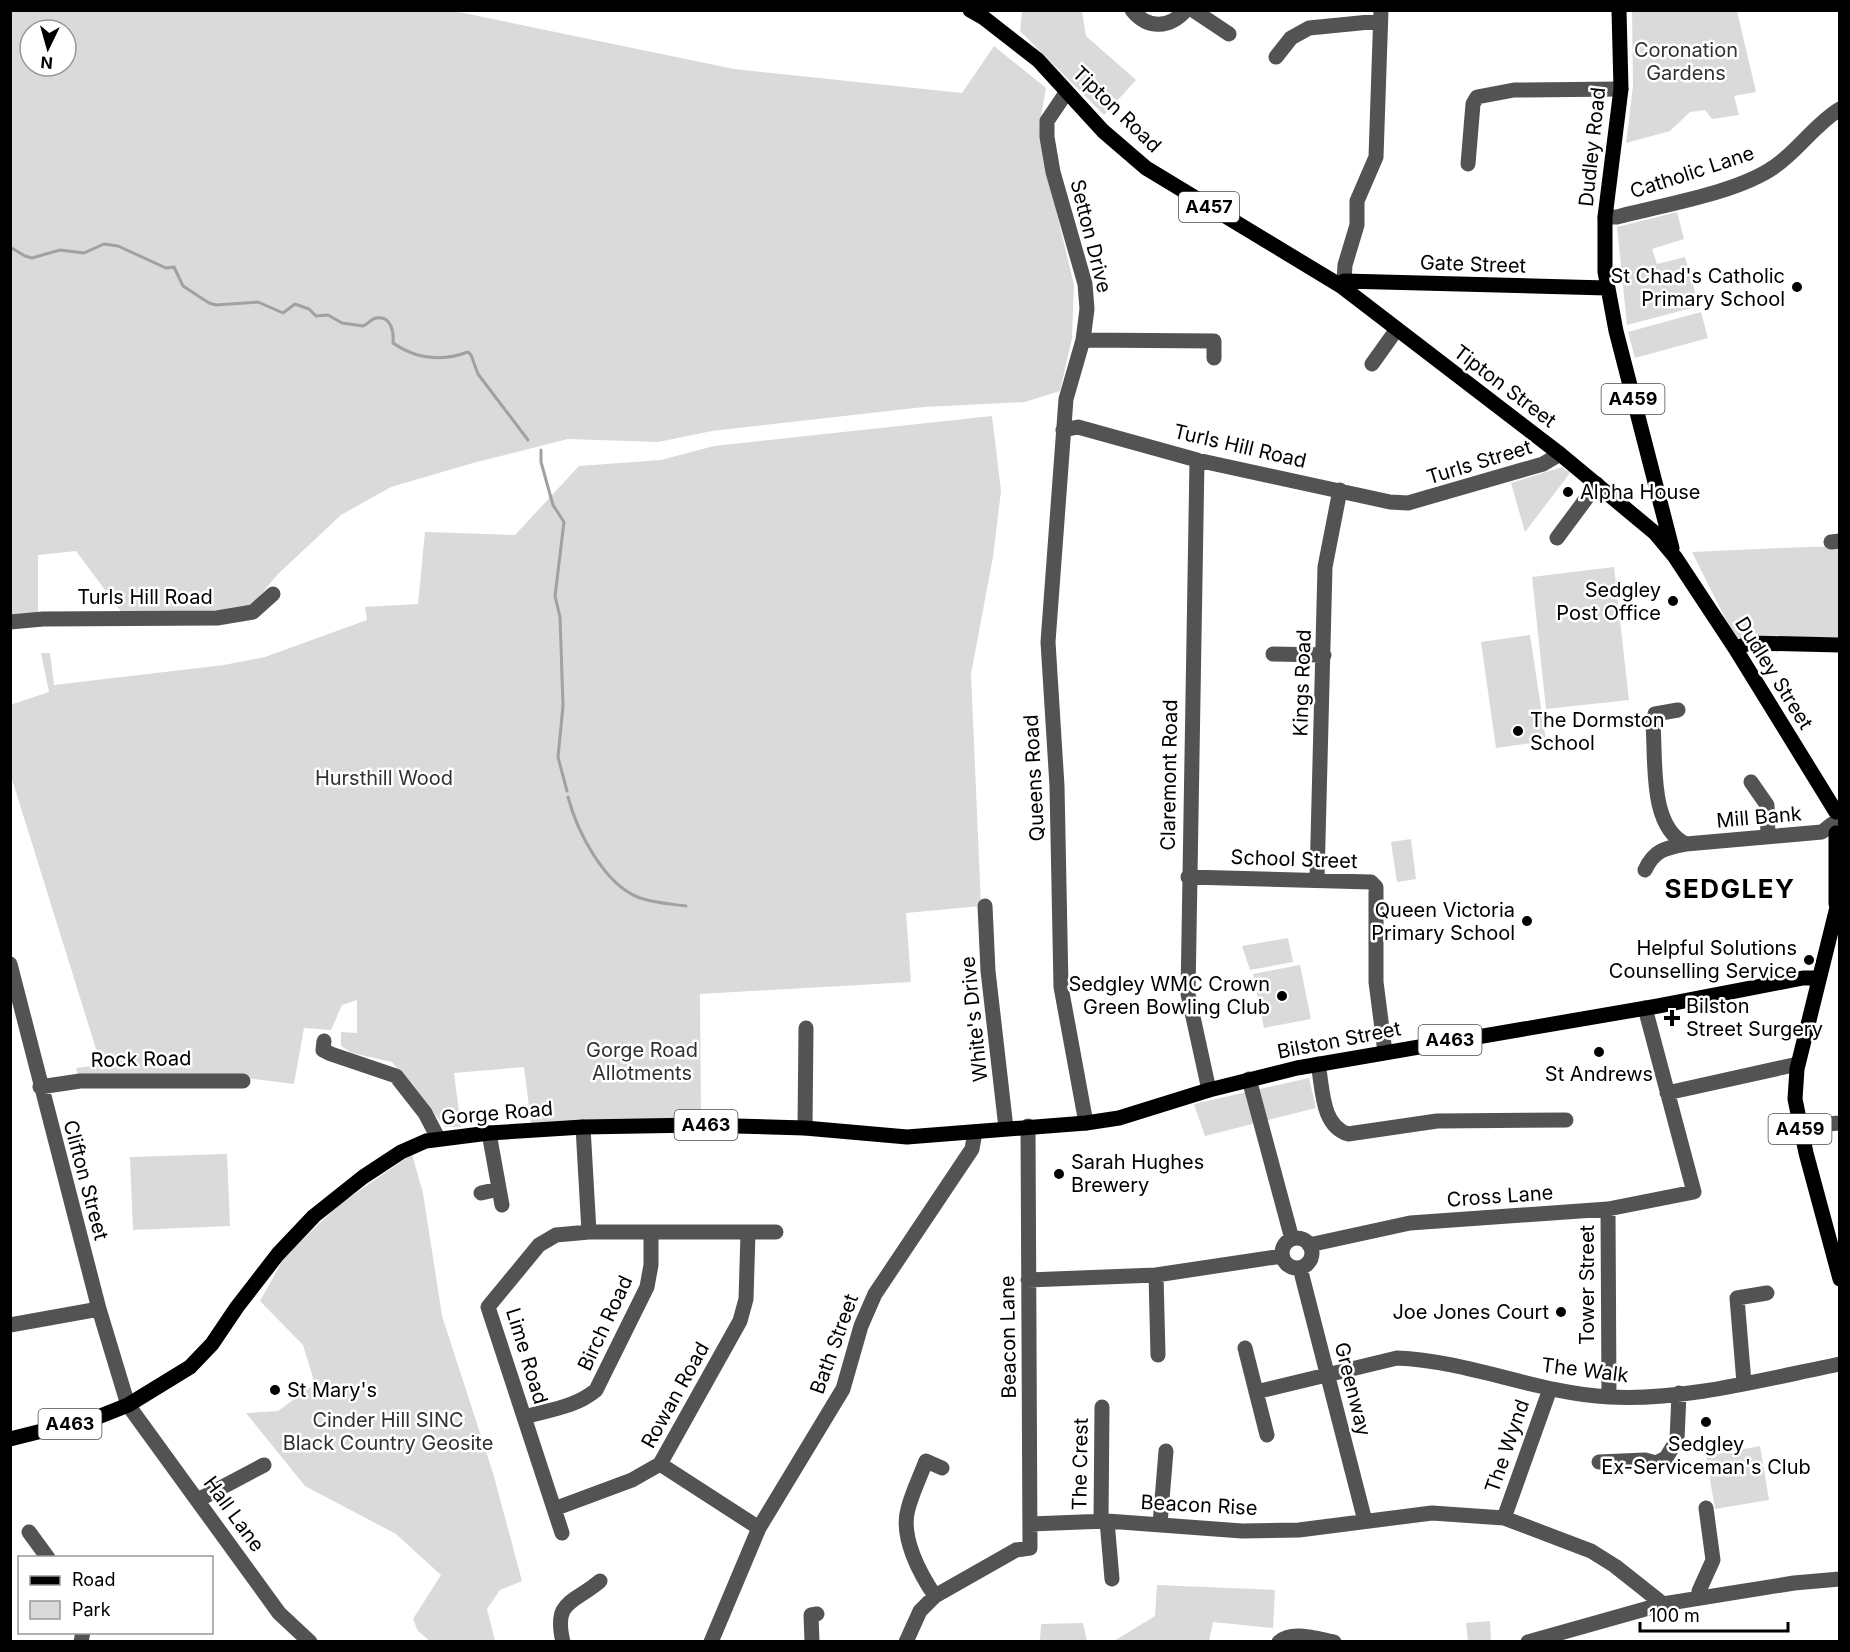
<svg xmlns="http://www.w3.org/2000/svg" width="1850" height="1652" font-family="Inter,sans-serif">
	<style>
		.green { fill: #dadada; fill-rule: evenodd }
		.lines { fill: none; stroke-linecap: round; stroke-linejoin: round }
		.stream { stroke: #a1a1a1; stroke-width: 3 }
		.minor { stroke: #535353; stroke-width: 15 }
		.major { stroke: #000; stroke-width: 15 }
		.poi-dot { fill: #000; stroke: #fff; stroke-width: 2 }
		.labels { text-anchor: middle; stroke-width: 5; stroke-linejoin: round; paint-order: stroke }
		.shield { fill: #fff; stroke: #4c4c4c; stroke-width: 1.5 }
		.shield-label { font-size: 18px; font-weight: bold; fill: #000 }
		.park-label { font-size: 20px; fill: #313131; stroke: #fff }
		.street-label { font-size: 20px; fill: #000; stroke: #fff }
		.poi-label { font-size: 20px; fill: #000; stroke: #fff; text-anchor: end }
		.district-label { font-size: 26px; font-weight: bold; letter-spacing: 1.5px; fill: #000; stroke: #fff }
	</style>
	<rect width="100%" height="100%" fill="#fff"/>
	<path class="green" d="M 10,11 L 454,11 L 734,69 L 962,93 L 994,46 L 1046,88 L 1040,121 L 1052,193 L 1074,285 L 1072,338 L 1060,391 L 1025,402 L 924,407 L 712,431 L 658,442 L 568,439 L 473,463 L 391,487 L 341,515 L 278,574 L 253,604 L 235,611 L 123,614 L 76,551 L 38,555 L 38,615 L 11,619 ZM 30,30 L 66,30 L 66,66 L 30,66 Z
		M 1022,11 L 1082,11 L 1086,36 L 1136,80 L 1104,115 L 1020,31 Z
		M 1632,11 L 1737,11 L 1756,92 L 1734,96 L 1739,115 L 1712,119 L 1705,110 L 1690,112 L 1670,131 L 1626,143 L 1633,86 Z
		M 1677,212 L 1684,239 L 1652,249 L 1657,264 L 1685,257 L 1699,306 L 1627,325 L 1617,227 Z
		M 1701,312 L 1708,338 L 1635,358 L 1628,332 Z
		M 992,416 L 1001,491 L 993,557 L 971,674 L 981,906 L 906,913 L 911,982 L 700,994 L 701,1117 L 531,1123 L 524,1067 L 454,1073 L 461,1127 L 445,1127 L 392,1062 L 352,1053 L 341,1046 L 341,1032 L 357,1033 L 357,1000 L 342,1005 L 331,1030 L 304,1028 L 294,1084 L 231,1076 L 79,1078 L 76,1068 L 101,1065 L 11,776 L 10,705 L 49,692 L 41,653 L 50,653 L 54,685 L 224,665 L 265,657 L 367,620 L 365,607 L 418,604 L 425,532 L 515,535 L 579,466 L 661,460 L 714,446 Z
		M 1562,467 L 1570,473 L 1525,532 L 1511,483 Z
		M 1805,547 L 1839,547 L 1839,637 L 1735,638 L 1692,552 Z
		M 1614,567 L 1629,700 L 1546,709 L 1532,577 Z
		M 1530,635 L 1546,741 L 1496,748 L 1481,642 Z
		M 1411,839 L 1416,879 L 1397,882 L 1391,842 Z
		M 1288,938 L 1293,962 L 1250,970 L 1242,946 Z
		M 1300,965 L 1311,1019 L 1264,1028 L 1253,974 Z
		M 1309,1078 L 1316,1108 L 1205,1136 L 1194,1104 Z
		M 227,1154 L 230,1226 L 133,1230 L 130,1157 Z
		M 412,1154 L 423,1193 L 442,1316 L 493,1473 L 522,1581 L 500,1590 L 487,1609 L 495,1641 L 430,1641 L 418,1631 L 413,1619 L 441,1575 L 396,1534 L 305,1486 L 246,1413 L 278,1411 L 315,1384 L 303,1345 L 260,1301 L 285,1256 L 339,1205 Z
		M 1760,1446 L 1769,1500 L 1715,1509 L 1706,1456 Z
		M 1157,1585 L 1275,1590 L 1273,1628 L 1213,1622 L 1209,1641 L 1114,1641 L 1155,1616 Z
		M 1490,1621 L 1491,1641 L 1468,1641 L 1466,1623 Z
		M 1083,1623 L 1087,1641 L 1040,1641 L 1041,1624 Z"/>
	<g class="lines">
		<path class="stream" d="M 10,247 L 25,256 L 32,258 L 60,250 L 84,253 L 104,244 L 118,246 L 166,268 L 174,267 L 183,286 L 209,303 L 216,305 L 258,302 L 283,313 L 295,304 L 309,309 L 316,316 L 328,315 L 342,323 L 363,326 C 368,324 371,319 376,318 C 391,315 394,332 393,343 C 416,359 441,362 468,352 L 471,355 L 478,374 L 528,440
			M 541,450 L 541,462 L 553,505 L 564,522 L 555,596 L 560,617 L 563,706 L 558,757 L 567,791
			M 568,797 C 577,831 604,885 640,898 C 654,903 672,904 686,906"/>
		<path class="minor" d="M 1132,10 C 1148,30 1170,28 1186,10
			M 1193,10 L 1229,34
			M 1276,57 L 1291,38 L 1309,28 L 1380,21
			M 1066,93 L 1047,121 L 1047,137 L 1053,172 L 1085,284 L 1087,309 L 1083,340 L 1066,399 L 1048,642 L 1057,786 L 1061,987 L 1086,1123
			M 1468,164 L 1473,104 L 1477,97 L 1514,90 L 1621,89
			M 1605,217 L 1617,217 C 1662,205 1737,193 1774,167 C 1798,151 1815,124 1840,109
			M 1344,281 L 1345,265 L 1357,225 L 1357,201 L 1376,157 L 1381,10
			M 1083,340 L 1214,341 L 1214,358
			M 1372,364 L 1397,329
			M 1063,430 L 1078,427 L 1197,460 L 1390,502 L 1408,503 L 1543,464 L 1560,454
			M 1197,460 L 1188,994 L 1209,1090
			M 1557,538 L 1597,484
			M 1831,542 L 1840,541
			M 10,622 L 43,619 L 217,618 L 253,612 L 273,594
			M 1273,654 L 1324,655
			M 1678,710 L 1655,714 L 1653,725 C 1656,761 1649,827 1686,844 L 1822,832 L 1832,824
			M 1751,782 L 1767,805 L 1768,836
			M 1645,870 C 1654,850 1665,848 1686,844
			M 1188,877 L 1371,882 L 1376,887 L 1376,982 L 1385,1052
			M 1317,879 L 1325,567 L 1340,490
			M 985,906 L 988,971 L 1006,1128
			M 10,964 L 99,1309 L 128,1405 L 279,1613 L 310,1642
			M 324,1041 L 323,1050 L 331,1054 L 396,1076 L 425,1113 L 438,1138
			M 1318,1064 C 1323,1089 1321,1125 1348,1134 L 1437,1121 L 1566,1120
			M 1249,1079 L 1292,1239
			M 40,1087 L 80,1081 L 243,1081
			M 1667,1093 L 1798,1064
			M 1800,1126 L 1840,1123
			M 583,1127 L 589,1232
			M 805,1128 L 806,1028
			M 489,1133 L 502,1205
			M 481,1193 L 499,1189
			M 1608,1209 L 1609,1397
			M1282 1253a15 15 0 1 1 30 0a15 15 0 1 1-30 0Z
			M 1309,1245 L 1410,1223 L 1608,1209 L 1694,1192 L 1645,1008
			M 1300,1268 L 1365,1521
			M 1156,1275 L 1158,1355
			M 1028,1280 L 1156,1275 L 1282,1256
			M 10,1325 L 99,1309
			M 1245,1348 L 1267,1435
			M 1744,1383 L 1737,1298 L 1767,1293
			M 1256,1392 L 1397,1358 C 1469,1361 1537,1393 1609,1397 C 1685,1401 1765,1379 1840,1364
			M 524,1417 C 549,1410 576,1407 596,1390 L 647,1287 L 651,1265 L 651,1232
			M 1599,1462 L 1645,1460 L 1656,1463 L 1666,1458 L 1677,1440 L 1679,1393
			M 660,1464 L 759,1528
			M 198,1500 L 264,1465
			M 554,1509 L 632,1480 L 660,1464 L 740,1321 L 746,1299 L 748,1233
			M 1504,1518 L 1550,1389
			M 1101,1521 L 1102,1407
			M 1107,1521 L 1112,1579
			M 1030,1524 L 1107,1521 L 1242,1531 L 1299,1530 L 1432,1513 L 1504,1518 L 1591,1551 L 1615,1566 L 1663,1604
			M 1160,1524 L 1166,1451
			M 29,1532 L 48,1558
			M 562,1533 L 488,1307 L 539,1245 L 556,1235 L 589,1232 L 776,1232
			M 935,1596 C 920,1574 900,1537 908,1509 C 912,1493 920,1477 926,1461 L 942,1468
			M 1700,1598 L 1699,1591 L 1713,1560 L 1706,1508
			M 81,1642 L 83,1632
			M 563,1642 C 553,1600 573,1604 600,1581
			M 711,1642 L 759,1528 L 843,1389 L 861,1326 L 875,1294 L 972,1149 L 975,1132
			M 812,1642 L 811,1615 L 817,1614
			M 906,1642 L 920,1611 L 935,1596 L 1016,1550 L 1030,1548 L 1028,1126
			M 1279,1642 C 1292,1630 1318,1639 1334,1642
			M 1528,1642 L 1663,1604 L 1794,1583 L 1840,1579"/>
		<path class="major" d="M 970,10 L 984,18 L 1038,60 L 1103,131 L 1146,168 L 1341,286 L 1560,454 L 1655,533 L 1675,557 L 1735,648 L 1836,812
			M 1619,10 L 1621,89 L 1605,217 L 1605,272 L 1616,331 L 1672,548
			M 1341,286 L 1344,281 L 1607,288
			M 1735,648 L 1750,643 L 1840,645
			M 1840,895 L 1797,1069 L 1795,1099 L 1806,1153 L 1840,1279
			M 1836,904 L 1836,833
			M 10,1439 L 98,1417 L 128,1405 L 190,1367 L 212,1344 L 237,1307 L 278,1254 L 314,1216 L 363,1177 L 401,1152 L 426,1141 L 489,1133 L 583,1127 L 698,1125 L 805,1128 L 907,1137 L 1086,1123 L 1119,1118 L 1209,1090 L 1297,1068 L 1658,1006 L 1803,978 L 1819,978"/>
	</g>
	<g class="poi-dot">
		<circle cx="1797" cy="287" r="6"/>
		<circle cx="1568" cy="492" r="6"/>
		<circle cx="1673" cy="601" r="6"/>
		<circle cx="1518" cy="731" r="6"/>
		<circle cx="1527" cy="921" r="6"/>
		<circle cx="1809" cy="960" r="6"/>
		<circle cx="1282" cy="996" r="6"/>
		<path d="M1669 1009h6v6h6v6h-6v6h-6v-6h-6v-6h6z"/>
		<circle cx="1599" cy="1052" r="6"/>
		<circle cx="1059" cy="1174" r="6"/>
		<circle cx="1561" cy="1312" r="6"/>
		<circle cx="275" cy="1390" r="6"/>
		<circle cx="1706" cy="1422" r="6"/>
	</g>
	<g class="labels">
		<g class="shield">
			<rect x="1179" y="192" width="60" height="30" rx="4.5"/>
			<rect x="1601.5" y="384" width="63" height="30" rx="4.5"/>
			<rect x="1418.5" y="1025" width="63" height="30" rx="4.5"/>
			<rect x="674.5" y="1110" width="63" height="30" rx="4.5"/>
			<rect x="1768.5" y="1114" width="63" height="30" rx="4.5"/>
			<rect x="38.5" y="1409" width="63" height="30" rx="4.5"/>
		</g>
		<g class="shield-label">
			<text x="1209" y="213">A457</text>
			<text x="1633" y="405">A459</text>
			<text x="1450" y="1046">A463</text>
			<text x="706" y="1131">A463</text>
			<text x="1800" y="1135">A459</text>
			<text x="70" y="1430">A463</text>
		</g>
		<g class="park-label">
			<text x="1686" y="57">Coronation<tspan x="1686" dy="23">Gardens</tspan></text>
			<text x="384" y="785">Hursthill Wood</text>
			<text x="642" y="1057">Gorge Road<tspan x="642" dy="23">Allotments</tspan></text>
			<text x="388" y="1427">Cinder Hill SINC<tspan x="388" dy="23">Black Country Geosite</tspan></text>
		</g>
		<g class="street-label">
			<text transform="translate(1117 109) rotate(44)" y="7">Tipton Road</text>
			<text transform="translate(1592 147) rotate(-84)" y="7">Dudley Road</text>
			<text transform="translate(1692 172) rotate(-18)" y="7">Catholic Lane</text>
			<text transform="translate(1091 236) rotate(76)" y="7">Setton Drive</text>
			<text transform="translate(1473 264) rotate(2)" y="7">Gate Street</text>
			<text transform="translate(1505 386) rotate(37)" y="7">Tipton Street</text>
			<text transform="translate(1240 446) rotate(13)" y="7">Turls Hill Road</text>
			<text transform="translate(1479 462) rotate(-17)" y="7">Turls Street</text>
			<text x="145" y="604">Turls Hill Road</text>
			<text transform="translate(1774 673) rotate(58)" y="7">Dudley Street</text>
			<text transform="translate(1302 683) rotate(-88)" y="7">Kings Road</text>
			<text transform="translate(1169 775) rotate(-89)" y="7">Claremont Road</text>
			<text transform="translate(1034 778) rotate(-93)" y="7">Queens Road</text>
			<text transform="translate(1759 817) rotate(-5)" y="7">Mill Bank</text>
			<text transform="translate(1294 859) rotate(2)" y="7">School Street</text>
			<text transform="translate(974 1019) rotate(-96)" y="7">White's Drive</text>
			<text transform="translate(1339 1040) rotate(-11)" y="7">Bilston Street</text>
			<text transform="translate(141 1059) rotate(-1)" y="7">Rock Road</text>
			<text transform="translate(497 1113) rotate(-5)" y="7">Gorge Road</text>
			<text transform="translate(86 1180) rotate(75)" y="7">Clifton Street</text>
			<text transform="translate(1500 1196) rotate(-4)" y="7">Cross Lane</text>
			<text transform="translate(1587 1285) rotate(-90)" y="7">Tower Street</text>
			<text transform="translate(605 1323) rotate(-65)" y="7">Birch Road</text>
			<text transform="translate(1008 1337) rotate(-91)" y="7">Beacon Lane</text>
			<text transform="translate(834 1344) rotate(-70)" y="7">Bath Street</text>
			<text transform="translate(527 1356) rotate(73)" y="7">Lime Road</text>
			<text transform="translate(1585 1370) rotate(7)" y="7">The Walk</text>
			<text transform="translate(1353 1389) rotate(76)" y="7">Greenway</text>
			<text transform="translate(675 1395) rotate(-61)" y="7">Rowan Road</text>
			<text transform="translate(1507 1446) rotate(-71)" y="7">The Wynd</text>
			<text transform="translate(1080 1464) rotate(-89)" y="7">The Crest</text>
			<text transform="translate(1199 1505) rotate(3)" y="7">Beacon Rise</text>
			<text transform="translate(234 1514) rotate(54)" y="7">Hall Lane</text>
		</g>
		<g class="poi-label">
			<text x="1785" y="283">St Chad's Catholic<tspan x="1785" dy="23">Primary School</tspan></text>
			<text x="1580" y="499" text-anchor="start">Alpha House</text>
			<text x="1661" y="597">Sedgley<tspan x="1661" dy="23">Post Office</tspan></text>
			<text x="1530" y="727" text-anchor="start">The Dormston<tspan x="1530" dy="23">School</tspan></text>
			<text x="1515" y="917">Queen Victoria<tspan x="1515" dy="23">Primary School</tspan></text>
			<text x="1797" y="955">Helpful Solutions<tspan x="1797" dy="23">Counselling Service</tspan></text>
			<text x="1270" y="991">Sedgley WMC Crown<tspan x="1270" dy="23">Green Bowling Club</tspan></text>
			<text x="1686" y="1013" text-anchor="start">Bilston<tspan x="1686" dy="23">Street Surgery</tspan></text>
			<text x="1599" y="1081" text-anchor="middle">St Andrews</text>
			<text x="1071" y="1169" text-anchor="start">Sarah Hughes<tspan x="1071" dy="23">Brewery</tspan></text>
			<text x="1549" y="1319">Joe Jones Court</text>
			<text x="287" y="1397" text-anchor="start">St Mary's</text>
			<text x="1706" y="1451" text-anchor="middle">Sedgley<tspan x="1706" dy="23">Ex-Serviceman's Club</tspan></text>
		</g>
		<g class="district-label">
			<text x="1730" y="898">SEDGLEY</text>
		</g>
	</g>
	<rect width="1850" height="1652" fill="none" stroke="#000000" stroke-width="24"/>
	<rect x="18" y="1556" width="195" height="78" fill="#ffffff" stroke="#999999" stroke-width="1.5"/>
	<rect x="30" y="1576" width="30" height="9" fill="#000000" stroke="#999999" stroke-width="1.5"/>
	<text x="72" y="1586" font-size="18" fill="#000000">Road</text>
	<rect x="30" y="1601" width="30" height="18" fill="#dadada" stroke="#999999" stroke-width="1.5"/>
	<text x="72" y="1616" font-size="18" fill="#000000">Park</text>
	<g transform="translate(48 48) rotate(185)"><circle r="28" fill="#ffffff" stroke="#999999" stroke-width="1.5"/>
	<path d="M0-4.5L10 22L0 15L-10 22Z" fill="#000000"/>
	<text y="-9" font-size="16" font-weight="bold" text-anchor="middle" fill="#000000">N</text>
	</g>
	<path d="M1640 1622v9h148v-9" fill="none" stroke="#000000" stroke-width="3"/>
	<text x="1649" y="1622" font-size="18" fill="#000000" stroke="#ffffff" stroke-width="4.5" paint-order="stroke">100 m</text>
</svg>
